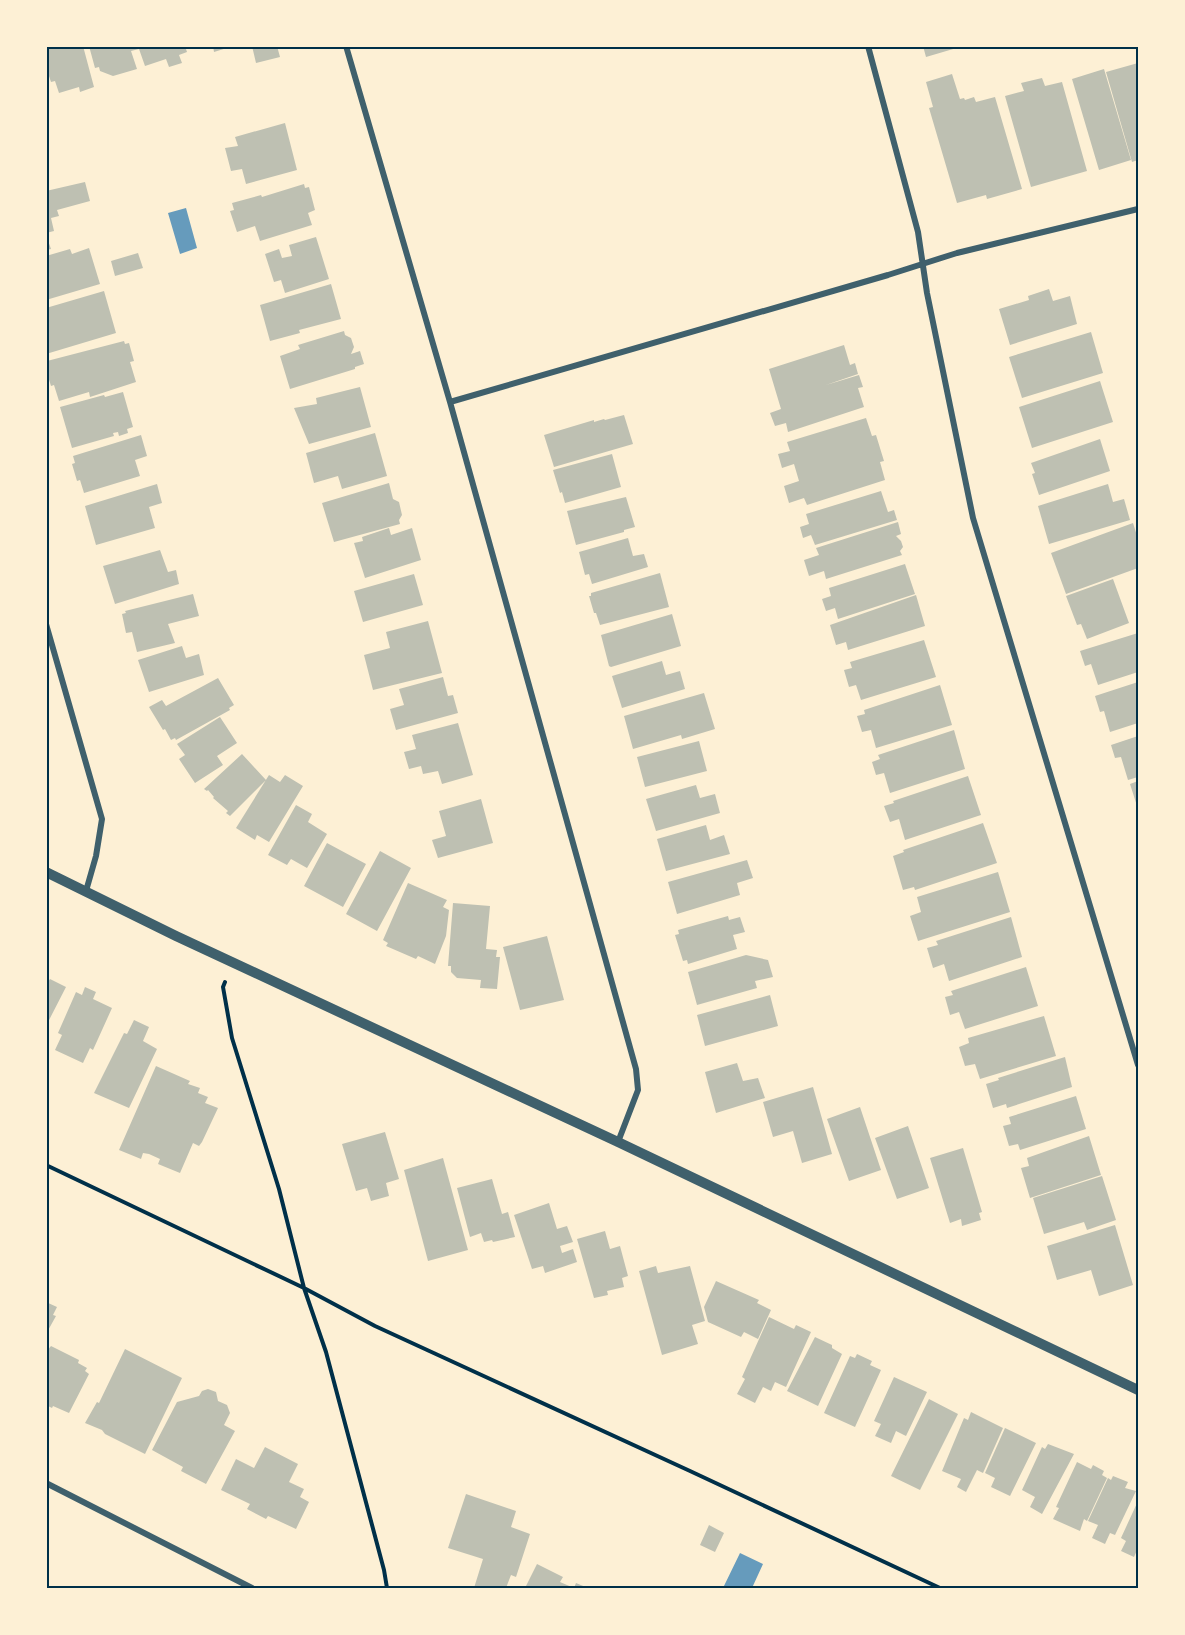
<svg xmlns="http://www.w3.org/2000/svg" width="1185" height="1635" font-family="'Fira Sans Condensed',sans-serif">
	<style>
		.water { fill: #669bbc }
		.building { fill: #bec0b2 }
		.lines { fill: none; stroke-linecap: round; stroke-linejoin: round }
		.path { stroke: #003049; stroke-width: 4 }
		.minor { stroke: #3f606c; stroke-width: 6 }
		.tertiary { stroke: #3f606c; stroke-width: 10 }
		.neatline { fill: none; stroke: #003049; stroke-width: 2 }
	</style>
	<rect width="100%" height="100%" fill="#fdf0d5"/>
	<path class="water" d="M 186,208 L 197,248 L 180,254 L 168,213 Z
		M 740,1553 L 763,1564 L 752,1588 L 723,1588 Z"/>
	<path class="building" d="M 46,46 L 83,46 L 94,87 L 80,92 L 79,87 L 59,93 L 55,81 L 51,82 L 46,67 Z
		M 89,46 L 185,46 L 187,52 L 179,55 L 182,63 L 169,67 L 166,59 L 145,66 L 139,49 L 131,51 L 137,69 L 113,76 L 100,71 L 99,67 L 95,68 Z
		M 213,46 L 230,46 L 230,47 L 214,52 Z
		M 252,46 L 277,46 L 280,57 L 256,63 Z
		M 923,46 L 960,46 L 960,47 L 926,57 Z
		M 1138,63 L 1138,160 L 1132,162 L 1106,72 Z
		M 1104,69 L 1131,160 L 1099,170 L 1072,79 Z
		M 952,74 L 960,99 L 964,98 L 965,100 L 974,97 L 976,102 L 995,97 L 1022,189 L 987,199 L 986,195 L 957,203 L 929,108 L 933,107 L 926,82 Z
		M 1042,78 L 1045,86 L 1062,82 L 1087,171 L 1031,187 L 1005,96 L 1024,91 L 1021,83 Z
		M 285,123 L 297,170 L 246,184 L 242,169 L 231,171 L 225,148 L 238,146 L 235,137 Z
		M 85,182 L 90,201 L 57,210 L 59,216 L 51,218 L 54,231 L 46,233 L 46,191 Z
		M 304,184 L 305,188 L 309,187 L 315,210 L 308,213 L 312,225 L 260,241 L 255,226 L 237,232 L 230,211 L 234,210 L 232,203 L 261,195 L 262,197 Z
		M 46,235 L 51,249 L 46,250 Z
		M 316,237 L 329,279 L 285,293 L 281,280 L 274,282 L 265,254 L 279,249 L 282,258 L 292,256 L 289,245 Z
		M 89,248 L 100,284 L 46,300 L 46,256 L 70,249 L 72,254 Z
		M 138,253 L 143,268 L 115,276 L 111,261 Z
		M 331,284 L 341,319 L 299,330 L 300,333 L 270,341 L 260,305 Z
		M 1049,289 L 1053,301 L 1070,296 L 1077,324 L 1010,345 L 999,309 L 1029,300 L 1028,296 Z
		M 104,291 L 116,333 L 46,354 L 46,308 Z
		M 344,331 L 345,335 L 351,338 L 354,347 L 351,354 L 360,351 L 364,364 L 355,367 L 355,369 L 290,389 L 280,356 L 300,349 L 298,345 Z
		M 1091,332 L 1103,373 L 1022,398 L 1009,357 Z
		M 124,341 L 125,344 L 129,343 L 134,361 L 130,362 L 136,382 L 90,397 L 89,392 L 59,401 L 54,385 L 51,386 L 46,370 L 47,361 Z
		M 844,345 L 850,365 L 855,363 L 858,374 L 826,385 L 859,375 L 863,387 L 858,388 L 864,407 L 788,432 L 786,423 L 775,426 L 770,413 L 781,409 L 769,369 Z
		M 1100,381 L 1113,422 L 1032,448 L 1019,407 Z
		M 360,387 L 371,427 L 309,444 L 294,408 L 317,404 L 316,398 Z
		M 123,392 L 133,427 L 127,429 L 128,433 L 119,436 L 118,432 L 113,433 L 114,436 L 72,448 L 60,407 L 104,395 L 105,397 Z
		M 624,415 L 633,444 L 554,467 L 544,435 L 594,420 L 594,422 L 604,419 L 605,420 Z
		M 866,418 L 872,436 L 876,435 L 884,461 L 880,462 L 885,480 L 807,505 L 804,498 L 789,503 L 784,486 L 799,481 L 794,464 L 782,468 L 778,454 L 790,451 L 787,442 Z
		M 375,433 L 387,476 L 342,489 L 338,476 L 314,483 L 306,453 Z
		M 141,435 L 147,456 L 135,460 L 140,476 L 84,493 L 80,480 L 77,481 L 72,464 L 75,463 L 73,456 Z
		M 1100,439 L 1110,471 L 1039,495 L 1032,474 L 1035,473 L 1031,463 Z
		M 612,454 L 621,487 L 565,503 L 562,492 L 560,493 L 553,470 Z
		M 389,483 L 393,499 L 399,502 L 402,515 L 399,520 L 400,524 L 334,542 L 322,503 Z
		M 157,484 L 162,503 L 149,507 L 155,528 L 96,545 L 85,506 Z
		M 1108,484 L 1113,502 L 1124,499 L 1130,520 L 1049,544 L 1038,506 Z
		M 881,491 L 888,512 L 894,510 L 897,520 L 815,545 L 811,535 L 803,538 L 800,527 L 809,524 L 806,514 Z
		M 626,497 L 635,527 L 624,530 L 624,532 L 576,545 L 567,511 Z
		M 898,522 L 901,534 L 896,536 L 901,541 L 903,547 L 900,551 L 902,555 L 826,579 L 824,571 L 809,576 L 804,560 L 819,555 L 816,548 Z
		M 1133,523 L 1138,539 L 1138,568 L 1066,594 L 1051,553 Z
		M 389,528 L 391,535 L 412,528 L 421,560 L 365,578 L 354,543 L 363,541 L 362,537 Z
		M 628,538 L 633,556 L 644,554 L 648,567 L 592,584 L 589,574 L 585,575 L 579,552 Z
		M 160,550 L 168,572 L 176,570 L 179,584 L 115,604 L 103,566 Z
		M 905,564 L 915,594 L 838,619 L 835,608 L 826,611 L 822,599 L 831,596 L 829,588 Z
		M 660,573 L 669,607 L 600,625 L 596,613 L 594,613 L 589,596 L 591,596 L 591,593 Z
		M 414,574 L 423,605 L 363,622 L 354,591 Z
		M 1113,579 L 1129,623 L 1087,639 L 1081,624 L 1077,625 L 1066,596 Z
		M 193,594 L 199,616 L 168,624 L 175,643 L 137,652 L 132,632 L 126,633 L 122,614 L 126,613 L 125,611 Z
		M 916,595 L 925,626 L 848,650 L 846,642 L 836,645 L 830,625 Z
		M 672,614 L 681,646 L 611,667 L 609,666 L 601,635 Z
		M 428,621 L 442,673 L 373,690 L 364,655 L 390,648 L 386,632 Z
		M 1138,633 L 1138,672 L 1098,685 L 1091,664 L 1085,666 L 1080,651 Z
		M 924,640 L 936,677 L 861,700 L 856,685 L 849,687 L 844,670 L 852,668 L 850,662 Z
		M 182,646 L 186,658 L 199,654 L 204,675 L 149,692 L 138,660 Z
		M 662,661 L 666,675 L 680,671 L 685,689 L 622,708 L 612,676 Z
		M 443,677 L 448,696 L 453,695 L 458,713 L 396,730 L 390,709 L 404,705 L 399,689 Z
		M 218,678 L 234,705 L 229,708 L 230,710 L 176,740 L 175,738 L 171,740 L 165,729 L 163,730 L 149,707 L 162,700 L 166,706 Z
		M 1138,682 L 1138,723 L 1110,732 L 1104,711 L 1100,712 L 1095,696 Z
		M 940,685 L 952,725 L 876,748 L 871,730 L 862,732 L 857,716 L 865,714 L 864,710 Z
		M 704,693 L 715,729 L 682,739 L 681,735 L 633,749 L 624,716 Z
		M 220,717 L 237,743 L 217,756 L 223,765 L 195,783 L 179,759 L 185,755 L 177,744 Z
		M 458,723 L 473,775 L 442,784 L 438,771 L 423,774 L 421,766 L 409,769 L 404,752 L 416,749 L 412,735 Z
		M 954,730 L 965,769 L 890,793 L 884,773 L 876,775 L 872,762 L 880,759 L 878,755 Z
		M 1138,736 L 1138,777 L 1128,780 L 1121,757 L 1115,758 L 1111,745 Z
		M 699,741 L 707,771 L 645,787 L 637,757 Z
		M 242,754 L 266,780 L 230,816 L 226,813 L 228,811 L 213,798 L 214,797 L 208,790 L 207,791 L 204,789 Z
		M 269,775 L 280,782 L 285,775 L 303,786 L 269,842 L 257,835 L 255,840 L 236,828 Z
		M 968,776 L 981,815 L 905,840 L 899,819 L 890,822 L 884,806 L 894,803 L 893,801 Z
		M 1138,781 L 1138,809 L 1130,784 Z
		M 696,785 L 700,798 L 715,794 L 720,813 L 656,831 L 646,799 Z
		M 481,799 L 493,843 L 438,858 L 432,840 L 446,836 L 439,811 Z
		M 296,805 L 312,814 L 308,822 L 327,834 L 307,868 L 291,859 L 287,865 L 268,855 Z
		M 983,823 L 997,863 L 915,890 L 914,887 L 903,890 L 893,856 L 904,852 L 903,850 Z
		M 706,825 L 710,840 L 724,835 L 730,854 L 666,871 L 657,839 Z
		M 327,843 L 366,864 L 343,907 L 304,886 Z
		M 380,851 L 411,868 L 377,931 L 346,914 Z
		M 747,860 L 753,878 L 737,883 L 740,895 L 677,914 L 668,882 Z
		M 998,872 L 1010,912 L 918,941 L 910,916 L 921,912 L 917,897 Z
		M 408,883 L 447,900 L 443,907 L 449,910 L 446,936 L 435,964 L 418,956 L 416,959 L 386,946 L 388,943 L 383,940 Z
		M 453,903 L 490,906 L 486,949 L 497,950 L 496,957 L 500,957 L 497,989 L 480,988 L 481,980 L 457,978 L 451,972 L 451,966 L 448,966 Z
		M 728,916 L 729,920 L 740,917 L 745,932 L 733,935 L 737,949 L 688,964 L 687,960 L 683,961 L 675,935 L 679,934 L 678,930 Z
		M 1011,917 L 1022,957 L 949,981 L 944,964 L 933,968 L 927,948 L 938,945 L 936,941 Z
		M 547,936 L 564,1000 L 520,1010 L 503,947 Z
		M 746,955 L 768,960 L 773,977 L 755,981 L 757,988 L 697,1005 L 688,972 Z
		M 1026,967 L 1038,1006 L 965,1029 L 959,1012 L 950,1015 L 945,997 L 953,995 L 951,991 Z
		M 50,979 L 66,987 L 46,1026 L 46,981 L 48,982 Z
		M 85,987 L 96,992 L 93,999 L 112,1008 L 93,1050 L 90,1048 L 83,1063 L 55,1050 L 62,1035 L 58,1033 L 76,992 L 82,995 Z
		M 770,995 L 778,1026 L 705,1046 L 697,1015 Z
		M 1044,1016 L 1056,1056 L 980,1079 L 975,1064 L 965,1066 L 959,1047 L 969,1043 L 968,1038 Z
		M 134,1020 L 149,1027 L 143,1041 L 157,1049 L 129,1108 L 94,1093 L 124,1033 L 127,1034 Z
		M 1065,1057 L 1072,1087 L 1007,1108 L 1006,1104 L 993,1108 L 986,1084 L 999,1080 L 998,1078 Z
		M 737,1063 L 743,1081 L 758,1078 L 765,1098 L 716,1113 L 705,1072 Z
		M 156,1066 L 190,1081 L 188,1084 L 200,1088 L 198,1093 L 208,1097 L 205,1103 L 218,1108 L 202,1142 L 199,1146 L 193,1143 L 180,1173 L 158,1164 L 160,1159 L 149,1154 L 143,1153 L 141,1159 L 119,1150 Z
		M 813,1087 L 832,1154 L 802,1163 L 793,1131 L 773,1137 L 763,1102 Z
		M 1076,1096 L 1086,1129 L 1020,1150 L 1018,1144 L 1009,1146 L 1003,1126 L 1011,1124 L 1009,1117 Z
		M 860,1107 L 881,1170 L 849,1181 L 827,1119 Z
		M 908,1126 L 929,1188 L 897,1199 L 875,1138 Z
		M 385,1132 L 399,1179 L 386,1183 L 389,1196 L 371,1201 L 367,1188 L 356,1191 L 342,1144 Z
		M 1089,1136 L 1101,1175 L 1030,1198 L 1021,1168 L 1029,1166 L 1027,1158 Z
		M 963,1148 L 982,1212 L 979,1213 L 981,1220 L 962,1226 L 961,1219 L 950,1223 L 930,1158 Z
		M 443,1158 L 468,1250 L 428,1261 L 404,1170 Z
		M 1102,1176 L 1116,1220 L 1087,1230 L 1084,1222 L 1044,1234 L 1033,1198 Z
		M 492,1179 L 502,1214 L 508,1212 L 515,1237 L 493,1242 L 492,1240 L 484,1242 L 481,1233 L 470,1237 L 457,1188 Z
		M 549,1203 L 557,1229 L 567,1226 L 573,1242 L 560,1246 L 562,1253 L 573,1249 L 577,1262 L 545,1273 L 543,1266 L 532,1269 L 514,1215 Z
		M 1115,1225 L 1133,1285 L 1099,1296 L 1091,1270 L 1057,1280 L 1047,1246 Z
		M 605,1231 L 610,1249 L 620,1246 L 628,1276 L 622,1278 L 624,1287 L 607,1291 L 608,1295 L 594,1298 L 577,1239 Z
		M 656,1266 L 658,1273 L 690,1266 L 705,1321 L 692,1325 L 698,1344 L 662,1355 L 639,1271 Z
		M 716,1281 L 759,1300 L 757,1303 L 771,1310 L 758,1339 L 744,1332 L 741,1337 L 708,1322 L 704,1307 Z
		M 46,1302 L 57,1307 L 53,1315 L 56,1316 L 46,1334 Z
		M 769,1317 L 794,1329 L 796,1325 L 811,1332 L 786,1387 L 775,1382 L 771,1391 L 763,1387 L 755,1403 L 737,1394 L 745,1379 L 742,1377 Z
		M 815,1337 L 832,1345 L 832,1348 L 842,1354 L 818,1406 L 787,1391 Z
		M 51,1346 L 79,1360 L 78,1363 L 87,1368 L 85,1371 L 89,1374 L 69,1413 L 53,1406 L 52,1408 L 46,1405 L 46,1352 Z
		M 125,1349 L 182,1378 L 145,1454 L 105,1434 L 102,1430 L 85,1423 L 97,1402 L 99,1403 Z
		M 857,1354 L 872,1361 L 870,1365 L 881,1370 L 855,1427 L 824,1413 L 850,1356 L 855,1358 Z
		M 894,1377 L 927,1392 L 906,1436 L 896,1431 L 891,1443 L 875,1436 L 881,1424 L 874,1421 Z
		M 208,1389 L 216,1392 L 218,1401 L 227,1405 L 230,1413 L 224,1425 L 235,1431 L 206,1484 L 181,1471 L 183,1467 L 152,1450 L 177,1402 L 199,1396 L 202,1391 Z
		M 929,1399 L 958,1414 L 920,1490 L 891,1476 Z
		M 971,1412 L 1003,1428 L 983,1473 L 977,1470 L 966,1492 L 957,1487 L 961,1479 L 942,1471 L 964,1418 L 968,1420 Z
		M 1005,1428 L 1036,1443 L 1010,1496 L 991,1487 L 995,1478 L 985,1473 Z
		M 1048,1444 L 1074,1454 L 1042,1514 L 1030,1507 L 1035,1497 L 1022,1490 L 1042,1447 L 1045,1449 Z
		M 265,1447 L 298,1464 L 289,1482 L 304,1489 L 300,1497 L 309,1502 L 296,1529 L 268,1516 L 266,1519 L 247,1509 L 250,1504 L 221,1490 L 236,1459 L 254,1468 Z
		M 1077,1462 L 1091,1469 L 1093,1465 L 1104,1471 L 1102,1475 L 1107,1478 L 1087,1521 L 1084,1519 L 1080,1531 L 1053,1519 L 1059,1508 L 1056,1507 Z
		M 1113,1476 L 1128,1482 L 1125,1488 L 1136,1491 L 1115,1535 L 1110,1533 L 1105,1544 L 1092,1538 L 1098,1525 L 1088,1521 L 1108,1478 L 1111,1480 Z
		M 466,1494 L 516,1511 L 511,1527 L 530,1534 L 516,1577 L 511,1575 L 506,1588 L 474,1588 L 483,1559 L 448,1548 Z
		M 1138,1501 L 1138,1548 L 1134,1557 L 1121,1551 L 1126,1541 L 1121,1538 Z
		M 709,1525 L 724,1533 L 715,1552 L 700,1545 Z
		M 537,1564 L 563,1577 L 560,1582 L 574,1588 L 525,1588 Z
		M 576,1583 L 588,1588 L 574,1588 Z"/>
	<g class="lines">
		<path class="path" d="M 225,982 L 223,987 L 232,1038 L 279,1189 L 304,1288 L 326,1352 L 384,1570 L 387,1588
			M 46,1165 L 304,1288 L 375,1326 L 690,1471 L 940,1588"/>
		<path class="minor" d="M 346,46 L 450,402 L 636,1069 L 638,1090 L 618,1142
			M 868,46 L 918,232 L 927,293 L 973,518 L 1138,1065
			M 450,402 L 888,275 L 957,253 L 1138,209
			M 46,624 L 102,819 L 96,856 L 86,891
			M 46,1483 L 252,1588"/>
		<path class="tertiary" d="M 46,872 L 176,936 L 618,1142 L 1138,1390"/>
	</g>
	<rect width="1185" height="1635" fill="none" stroke="#fdf0d5" stroke-width="96"/>
	<rect x="48" y="48" width="1089" height="1539" class="neatline"/>
</svg>
